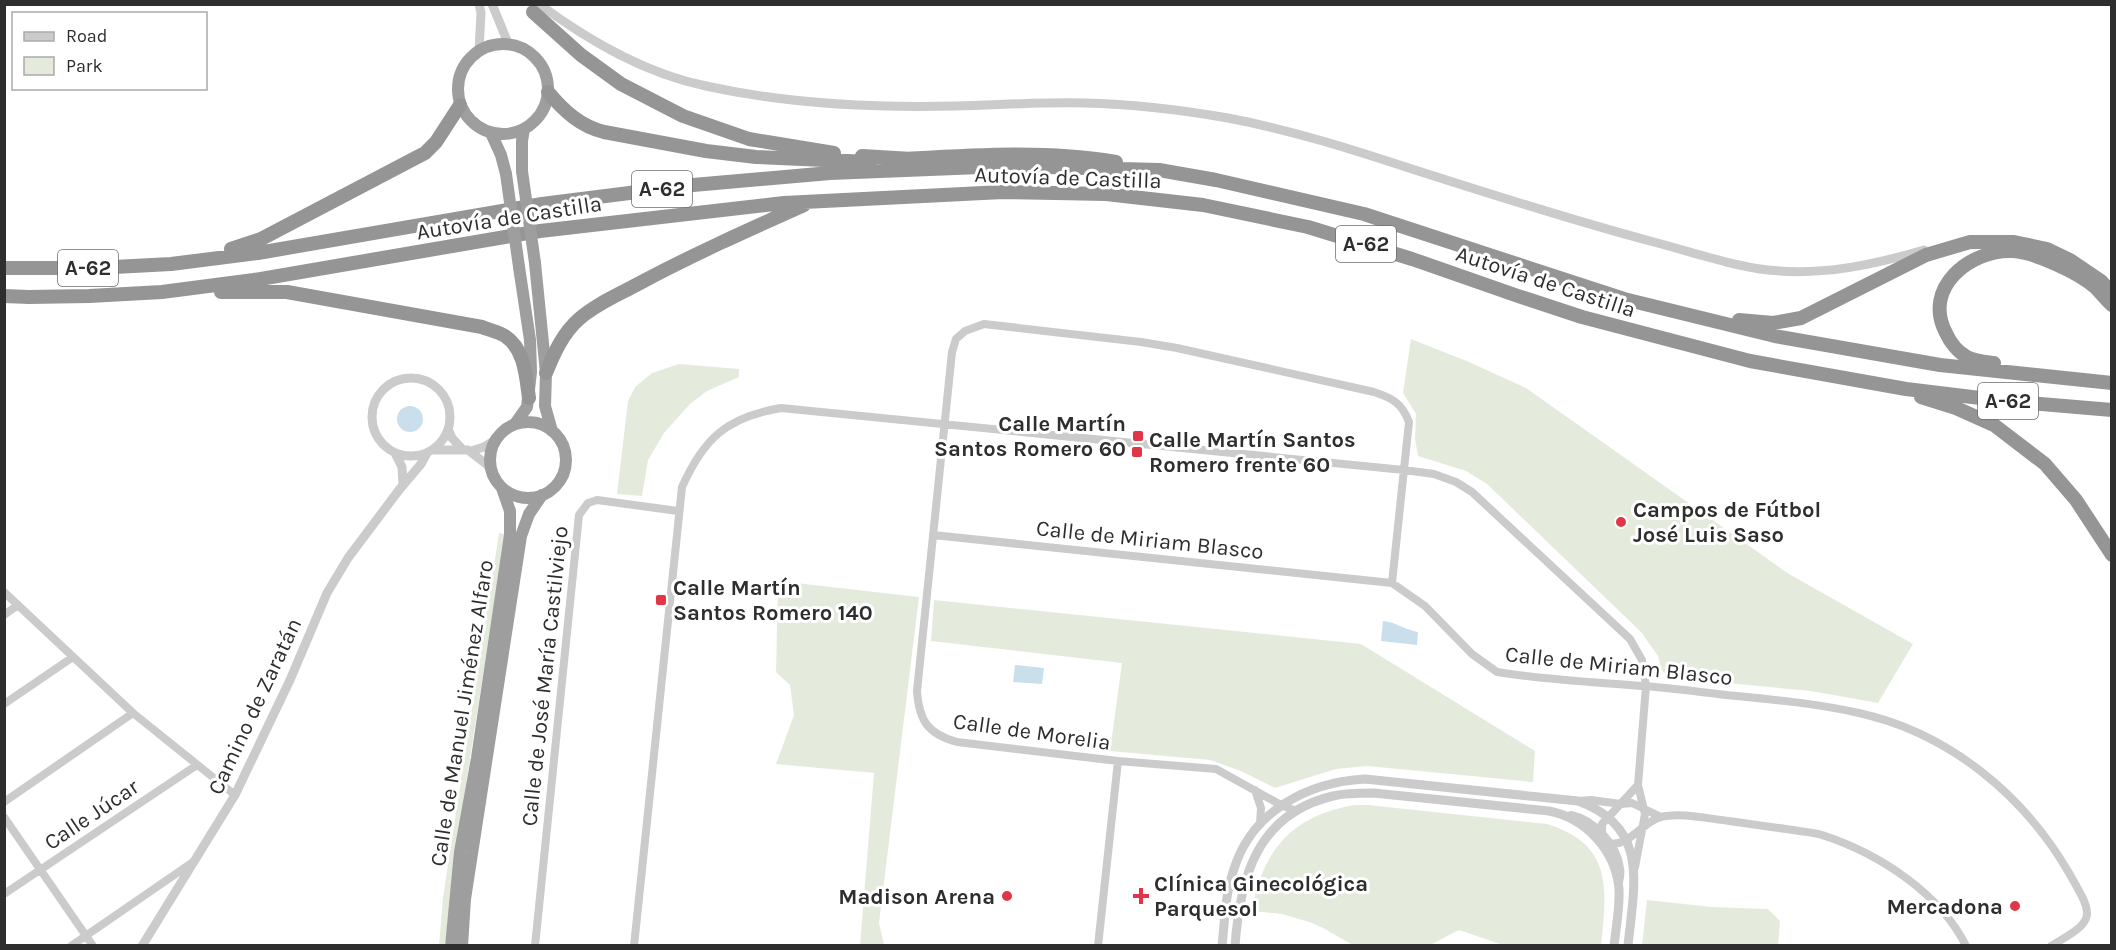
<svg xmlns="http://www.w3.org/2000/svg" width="2116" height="950" font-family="Karla,sans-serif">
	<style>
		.green { fill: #e5ebdc }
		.water { fill: #c9dfeb }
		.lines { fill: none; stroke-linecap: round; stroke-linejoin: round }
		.minor { stroke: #cbcbcb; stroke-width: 8 }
		.tertiary { stroke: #cbcbcb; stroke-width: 9 }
		.trunk { stroke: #9e9e9e; stroke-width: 12 }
		.motorway { stroke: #959595; stroke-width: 14 }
		.trunk-bridge { stroke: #9e9e9e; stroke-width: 12 }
		.poi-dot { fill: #e03648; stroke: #fff; stroke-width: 2 }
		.labels { text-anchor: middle; stroke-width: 6; stroke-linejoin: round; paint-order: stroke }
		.shield { fill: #fff; stroke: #6d6d6d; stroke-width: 1.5 }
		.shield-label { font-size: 21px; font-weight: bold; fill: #2e2e2e }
		.street-label { font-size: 22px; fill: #2e2e2e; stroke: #fff }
		.poi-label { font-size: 22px; font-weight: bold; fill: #2e2e2e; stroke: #fff; text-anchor: start }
	</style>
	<rect width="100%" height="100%" fill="#fff"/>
	<path class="green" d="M 1411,339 L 1469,362 L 1526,388 L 1789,574 L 1913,644 L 1878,703 L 1811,691 L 1673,678 L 1662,671 L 1658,656 L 1641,632 L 1487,484 L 1466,471 L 1418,456 L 1415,439 L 1416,414 L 1403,393 Z
		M 679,364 L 739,369 L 739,377 L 707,391 L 690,404 L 664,433 L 648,460 L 642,496 L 617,494 L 628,401 L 635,387 L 652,373 Z
		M 499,533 L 505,534 L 457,842 L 445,945 L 439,946 L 443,897 Z
		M 778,581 L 919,597 L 879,923 L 884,945 L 860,945 L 874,773 L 776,764 L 794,715 L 790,685 L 776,672 Z
		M 934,600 L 1361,644 L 1535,751 L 1533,782 L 1367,766 L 1336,769 L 1275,788 L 1241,771 L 1210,760 L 1110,751 L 1122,663 L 931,641 Z
		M 1355,805 L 1368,805 L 1547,824 C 1613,844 1607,889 1601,945 L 1503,945 L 1459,930 L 1430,945 L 1353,945 L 1323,928 L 1312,923 L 1282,914 L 1252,911 C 1262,850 1293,815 1355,805 Z
		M 1647,900 L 1712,907 L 1768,909 L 1780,921 L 1778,945 L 1642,945 Z"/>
	<path class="water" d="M397 419a13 13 0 1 1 26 0a13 13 0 1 1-26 0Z
		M 1383,621 C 1396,622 1405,630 1418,632 L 1417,645 L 1381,641 Z
		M 1015,665 L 1044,668 L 1042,684 L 1013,682 Z"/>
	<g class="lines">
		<path class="minor" d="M 933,535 L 1392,583 L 1425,606 L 1472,654 L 1497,672 C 1545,680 1594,682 1642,686 C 1674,688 1706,693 1737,696 C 1778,700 1819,704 1859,713 C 1949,733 2024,795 2069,873 C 2095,918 2096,920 2051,946
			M 4,592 L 133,713 L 235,795
			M 4,615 L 18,605
			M 4,704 L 73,657
			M 1255,790 L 1261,808 L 1260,824
			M 1579,801 L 1591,800 L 1621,804 L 1632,803 L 1661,817
			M 4,802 L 133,713
			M 1296,811 L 1281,805 L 1216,769 L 1118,761 L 957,742 C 928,734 919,721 917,691 L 952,352 L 956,339 L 965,331 L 984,324 L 1141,342 L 1177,348 L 1374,392 C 1392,398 1402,403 1409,422 L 1392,583
			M 1571,815 C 1594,820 1617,844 1620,868 C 1621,872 1620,878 1619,882
			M 4,817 L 93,946
			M 1602,833 L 1602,824 L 1638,785
			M 1609,843 C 1628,848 1643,821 1661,817 C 1679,812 1710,819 1729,821 C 1751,824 1772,827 1793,830 C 1803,832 1815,832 1825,836 C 1879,854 1940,893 1966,946
			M 4,894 L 197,765
			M 71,946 L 193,862
			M 535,946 L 579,515 L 588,503 L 597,500 L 678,511
			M 634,946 L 682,487 C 704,438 727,417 781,408 L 1404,470 L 1434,474 L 1456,482 L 1472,492 L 1630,639 L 1642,660 L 1646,686 L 1638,785 L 1645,814 L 1635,867
			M 1098,946 L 1118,761"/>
		<path class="tertiary" d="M 492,4 L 508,43
			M 539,4 C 589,41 644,73 706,86 C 787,104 873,108 956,106 C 999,105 1042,102 1085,103 C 1133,104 1182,110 1228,118 C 1292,130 1354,150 1415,170 C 1493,195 1571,220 1650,241 C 1689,251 1728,265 1768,270 C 1822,276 1873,265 1924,250
			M 479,50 L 481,13 L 479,4
			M372 417a39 39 0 1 1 78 0a39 39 0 1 1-78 0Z
			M 448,429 L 452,438 L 463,450
			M 433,450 L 468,450 L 490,467
			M 471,451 L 484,447 L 495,440
			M 395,453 L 402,467 L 403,485
			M 142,946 L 235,795 L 290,680 L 327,593 L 348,558 L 399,490 L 421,464 L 427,453
			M 1222,946 C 1225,919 1225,894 1234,869 C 1252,811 1308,782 1365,779 L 1578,801 C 1650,827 1634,885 1628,946
			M 1235,946 C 1240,877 1257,814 1333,796 C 1346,793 1360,793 1374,793 L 1549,811 C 1586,818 1616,851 1619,889 C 1620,908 1616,927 1614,946"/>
		<path class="trunk" d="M458 89a45 45 0 1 1 90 0a45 45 0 1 1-90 0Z
			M 491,133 L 501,155 L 506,174
			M 522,171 L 522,141 L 524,129
			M 535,263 L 546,373 L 545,406 L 552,431
			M490 460a38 38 0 1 1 76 0a38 38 0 1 1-76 0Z
			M 515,424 L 527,407 L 531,372 L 530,340 L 519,267
			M 451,946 L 460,852 L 477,758 L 510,535 L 510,511 L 502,488
			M 462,946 L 465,899 L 521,536 L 529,514 L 542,495"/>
		<path class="motorway" d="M 533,12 L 581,55 L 621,84 L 683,116 L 749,139 L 834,153
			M 548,92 C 564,111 580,126 604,132 L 706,151 L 756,157 L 870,162
			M 862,156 L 912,159
			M 905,159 C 973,155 1048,150 1116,162
			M 231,249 L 261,239 L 425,153 L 436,142 L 460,105
			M 4,268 L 95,268 L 171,264 L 258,253 L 542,204 L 693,185 L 830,173 L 1005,166 L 1159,170 L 1216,180 L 1364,214 L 1624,299 L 1775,336 L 1940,365 L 2112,383
			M 221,292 L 287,292 L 482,327 C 489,330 499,332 505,336 C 525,349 526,377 529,398
			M 4,296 L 29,297 L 89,296 L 162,292 L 254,280 L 540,231 L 784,203 L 1003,192 L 1106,194 L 1203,205 L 1308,227 L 1412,259 L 1518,296 L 1582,317 L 1750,361 L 1906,389 L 2005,401 L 2112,410
			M 1739,320 L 1773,323 L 1801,318 L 1926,255 L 1970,242 L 2014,242 L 2047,249 L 2070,260 L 2101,281 L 2112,293
			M 1994,363 C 1986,362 1974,361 1967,357 C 1958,352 1950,342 1946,333 C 1922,288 1970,249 2013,251 C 2034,252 2080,273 2096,288 C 2101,293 2106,300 2112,305
			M 546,373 C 554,353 563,333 579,319 C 596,304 618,295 638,284 C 692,255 748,230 804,205
			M 1921,397 L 1956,408 L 1994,425 L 2045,464 L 2076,500 L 2112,555"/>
		<path class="trunk-bridge" d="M 522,171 L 535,263
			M 506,174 L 519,267"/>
	</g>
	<g class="poi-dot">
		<rect x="1132" y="430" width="12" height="12" rx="3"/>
		<rect x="1131" y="446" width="12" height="12" rx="3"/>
		<circle cx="1621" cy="522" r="6"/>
		<rect x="655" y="594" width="12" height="12" rx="3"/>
		<circle cx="1007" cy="896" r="6"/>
		<path d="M1138 887h6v6h6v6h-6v6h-6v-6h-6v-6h6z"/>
		<circle cx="2015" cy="906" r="6"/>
	</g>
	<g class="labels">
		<g class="shield">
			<rect x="632" y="171" width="60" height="36" rx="4.5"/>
			<rect x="1336" y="226" width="60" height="36" rx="4.5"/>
			<rect x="58" y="250" width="60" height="36" rx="4.5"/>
			<rect x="1978" y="383" width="60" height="36" rx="4.5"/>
		</g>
		<g class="shield-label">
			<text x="662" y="196">A-62</text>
			<text x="1366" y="251">A-62</text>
			<text x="88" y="275">A-62</text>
			<text x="2008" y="408">A-62</text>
		</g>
		<g class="street-label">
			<text transform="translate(1068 177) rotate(2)" y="8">Autovía de Castilla</text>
			<text transform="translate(509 217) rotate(-9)" y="8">Autovía de Castilla</text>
			<text transform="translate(1546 281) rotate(18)" y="8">Autovía de Castilla</text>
			<text transform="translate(1150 539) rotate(6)" y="8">Calle de Miriam Blasco</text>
			<text transform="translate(1619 665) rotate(6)" y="8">Calle de Miriam Blasco</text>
			<text transform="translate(544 676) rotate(-84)" y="8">Calle de José María Castilviejo</text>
			<text transform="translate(254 706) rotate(-65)" y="8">Camino de Zaratán</text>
			<text transform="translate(461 713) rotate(-81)" y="8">Calle de Manuel Jiménez Alfaro</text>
			<text transform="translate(1032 731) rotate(8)" y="8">Calle de Morelia</text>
			<text transform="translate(91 814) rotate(-34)" y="8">Calle Júcar</text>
		</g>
		<g class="poi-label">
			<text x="1126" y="431" text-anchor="end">Calle Martín<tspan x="1126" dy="25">Santos Romero 60</tspan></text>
			<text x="1149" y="447">Calle Martín Santos<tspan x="1149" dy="25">Romero frente 60</tspan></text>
			<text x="1633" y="517">Campos de Fútbol<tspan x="1633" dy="25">José Luis Saso</tspan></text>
			<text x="673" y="595">Calle Martín<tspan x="673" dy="25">Santos Romero 140</tspan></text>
			<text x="1154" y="891">Clínica Ginecológica<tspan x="1154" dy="25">Parquesol</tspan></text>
			<text x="995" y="904" text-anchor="end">Madison Arena</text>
			<text x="2003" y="914" text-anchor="end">Mercadona</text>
		</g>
	</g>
	<rect width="2116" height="950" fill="none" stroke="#2e2e2e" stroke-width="12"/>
	<rect x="12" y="12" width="195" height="78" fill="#ffffff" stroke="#ababab" stroke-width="1.5"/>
	<rect x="24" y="32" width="30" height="9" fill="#cbcbcb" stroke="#ababab" stroke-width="1.5"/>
	<text x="66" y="42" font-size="18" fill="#2e2e2e">Road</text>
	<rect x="24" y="57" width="30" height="18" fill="#e5ebdc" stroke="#ababab" stroke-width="1.5"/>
	<text x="66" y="72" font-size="18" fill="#2e2e2e">Park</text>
</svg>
